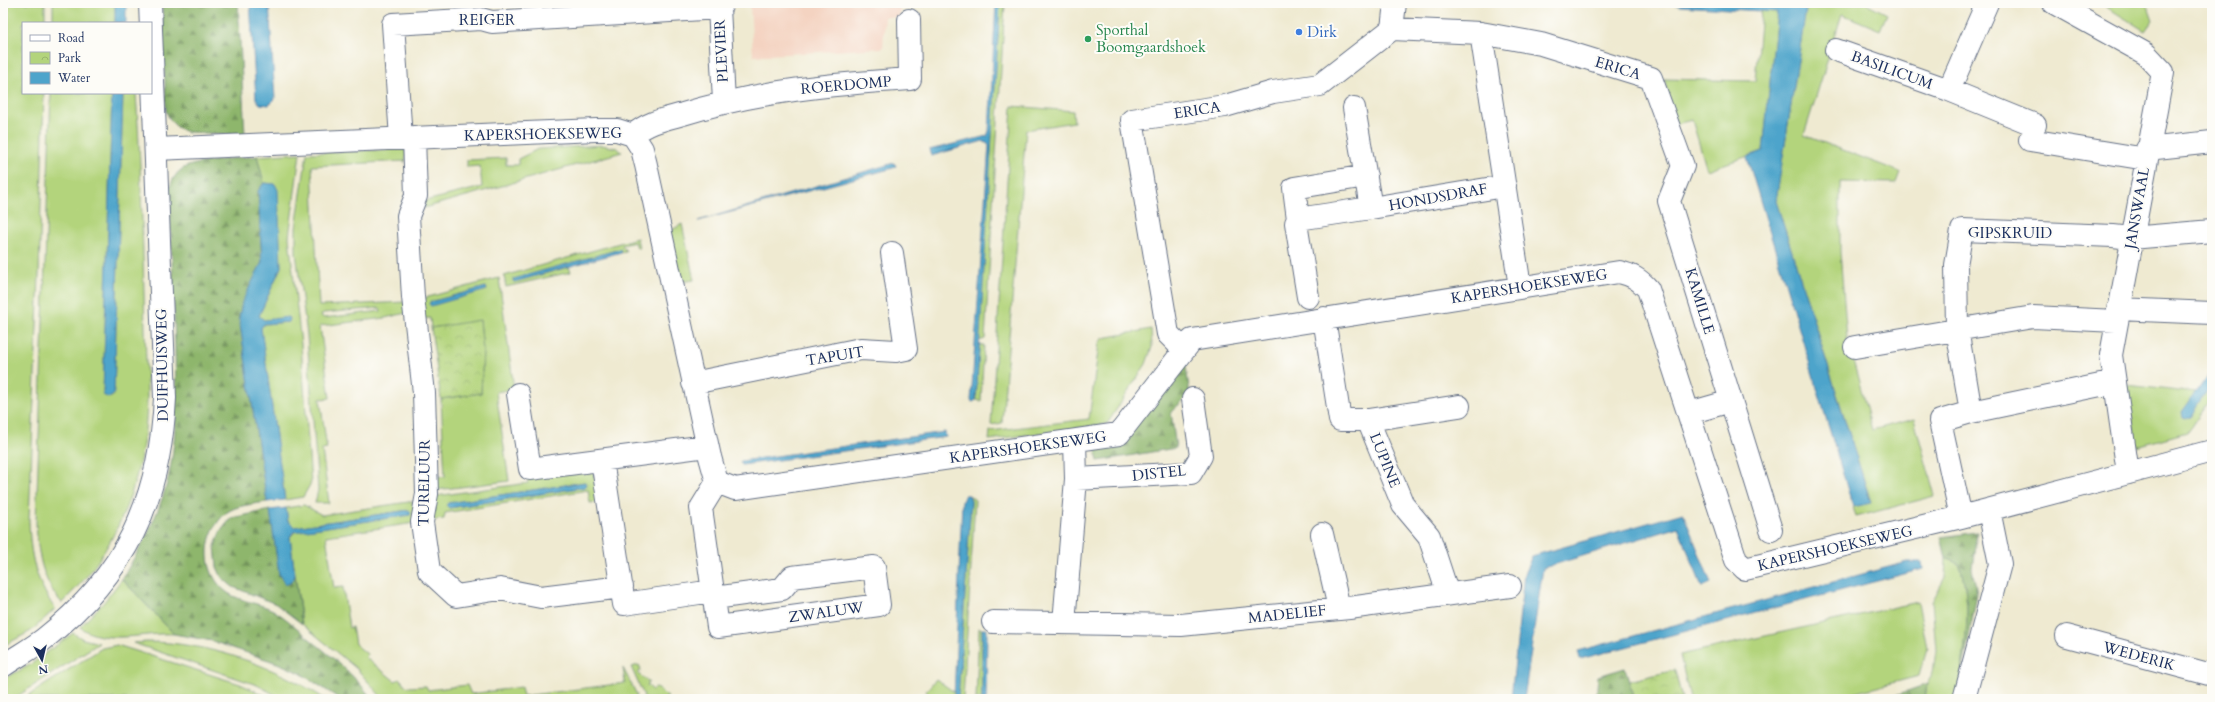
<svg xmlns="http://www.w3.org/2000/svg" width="2215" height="702" font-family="Cardo,serif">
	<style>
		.built { fill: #f4d3c1 }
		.grass { fill: #b3d47c; stroke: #67826d; fill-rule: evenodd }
		.forest { fill: url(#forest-firs); stroke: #547265 }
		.park { fill: url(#park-crowns); stroke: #67826d }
		.water { fill: #4ea4cb; stroke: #346a94 }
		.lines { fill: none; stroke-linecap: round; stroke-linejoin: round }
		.minor-casing { stroke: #657086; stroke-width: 24 }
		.major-casing { stroke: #657086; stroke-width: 24 }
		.minor { stroke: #fff; stroke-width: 22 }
		.major { stroke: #fff; stroke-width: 22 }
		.shop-dot { fill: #3f7fe0; stroke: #fdfcf7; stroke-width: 1.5 }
		.leisure-dot { fill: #2e9e5b; stroke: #fdfcf7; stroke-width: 1.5 }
		.labels { text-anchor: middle; stroke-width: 4; stroke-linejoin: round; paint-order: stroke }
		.street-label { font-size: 15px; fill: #1b2f5e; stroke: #fdfcf7 }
		.leisure-label { font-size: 15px; fill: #27864d; stroke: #fdfcf7; text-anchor: start }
		.shop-label { font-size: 15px; fill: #366cbe; stroke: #fdfcf7; text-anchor: start }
	</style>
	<defs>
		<pattern id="forest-firs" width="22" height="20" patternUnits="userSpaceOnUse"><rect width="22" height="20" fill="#8eb66c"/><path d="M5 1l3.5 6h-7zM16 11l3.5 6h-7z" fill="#73945c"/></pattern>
		<pattern id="park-crowns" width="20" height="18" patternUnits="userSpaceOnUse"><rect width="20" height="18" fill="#b3d47c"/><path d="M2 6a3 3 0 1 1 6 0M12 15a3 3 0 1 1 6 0" fill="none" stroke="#99b66e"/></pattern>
	</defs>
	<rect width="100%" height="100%" fill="#fdfcf7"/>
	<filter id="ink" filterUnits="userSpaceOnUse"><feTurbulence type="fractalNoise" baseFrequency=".025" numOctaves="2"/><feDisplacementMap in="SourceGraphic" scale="8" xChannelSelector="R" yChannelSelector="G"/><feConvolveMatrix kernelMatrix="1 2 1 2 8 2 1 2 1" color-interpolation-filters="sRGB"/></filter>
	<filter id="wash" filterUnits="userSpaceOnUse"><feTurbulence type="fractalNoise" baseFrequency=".012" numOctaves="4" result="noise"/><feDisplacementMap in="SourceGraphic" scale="16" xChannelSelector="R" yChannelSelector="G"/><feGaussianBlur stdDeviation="0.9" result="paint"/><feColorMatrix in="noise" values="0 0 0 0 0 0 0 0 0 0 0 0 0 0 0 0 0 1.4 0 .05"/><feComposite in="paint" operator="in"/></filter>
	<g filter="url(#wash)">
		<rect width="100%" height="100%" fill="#efead1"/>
		<path class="built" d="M 750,3 L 910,3 L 909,9 L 900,8 L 899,17 L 885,17 L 883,48 L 753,56 Z"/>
		<path class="grass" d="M 3,3 L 45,3 L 45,23 L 23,23 L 23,93 L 44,93 L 39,275 L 29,520 C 30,556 35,579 55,609 L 31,631 L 3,646 Z
			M 53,3 L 115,3 L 115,23 L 53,23 Z
			M 1000,3 L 1005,3 L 985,339 L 979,341 Z
			M 1807,3 L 1866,3 L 1887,14 L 1880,30 L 1842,14 L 1804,135 L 1900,172 L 1896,183 L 1840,182 L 1840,252 L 1847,338 L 1872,430 L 1914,419 L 1935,496 L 1856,517 L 1853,507 L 1871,502 L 1776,201 Z
			M 2100,3 L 2147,3 L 2153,20 L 2145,31 Z
			M 1761,11 L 1777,12 L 1763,151 L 1707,170 L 1692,120 L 1676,124 L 1664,79 L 1755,81 Z
			M 51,93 L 112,93 L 103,395 L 112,397 L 114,394 L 123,93 L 136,93 C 143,191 143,290 147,388 C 148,450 132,512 96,564 C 87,578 74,590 62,603 C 41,580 38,552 36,523 Z
			M 1012,106 L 1073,111 L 1074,122 L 1026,130 L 1002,423 L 991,425 Z
			M 602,145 L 617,148 L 622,152 L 424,208 L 425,201 L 482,187 L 480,166 L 467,167 L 467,160 L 506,158 L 506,165 L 518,165 L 518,159 L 538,149 Z
			M 405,149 L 406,161 L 312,166 L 319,306 L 406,302 L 406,313 L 385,318 L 320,326 L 330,398 L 320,399 L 327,449 L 322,450 L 329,503 L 315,503 L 318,490 L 307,335 L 296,253 L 296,228 L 307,153 ZM 380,308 L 381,311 L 324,318 L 321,316 L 323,313 Z
			M 300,153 L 289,237 L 301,344 L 311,483 L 303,497 L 285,500 L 261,328 L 264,324 L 289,322 L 290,318 L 264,320 L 259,316 L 281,267 L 275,184 L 264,183 L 257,156 Z
			M 682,224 L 694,280 L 681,282 L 670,231 Z
			M 637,238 L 639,248 L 637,248 L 635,242 L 622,245 L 626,251 L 621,252 L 620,249 L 513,280 L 514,282 L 569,267 L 571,272 L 506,287 L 504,276 Z
			M 499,278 L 514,389 L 496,392 L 509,481 L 436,490 L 435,476 L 445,477 L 441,399 L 481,393 L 483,351 L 480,321 L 431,328 L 430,318 L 421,319 L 417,300 ZM 486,287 L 487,290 L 430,305 L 430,302 Z
			M 1151,329 L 1152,347 L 1146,364 L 1107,424 L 989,440 L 990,431 L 1089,419 L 1099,343 L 1103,338 Z
			M 979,345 L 984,345 L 981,401 L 976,400 Z
			M 2127,385 L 2196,393 L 2182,412 L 2190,417 L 2206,392 L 2212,394 L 2212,399 L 2187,432 L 2137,446 Z
			M 593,470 L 599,502 L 590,503 L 588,490 L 445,513 L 444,519 L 430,521 L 436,496 L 528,483 L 527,478 ZM 585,482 L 587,485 L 585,487 L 449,508 L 448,503 Z
			M 969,495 L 975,500 L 963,699 L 958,699 L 971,502 Z
			M 415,501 L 415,523 L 326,536 L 334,588 L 343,587 L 349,628 L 352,627 L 355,644 L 367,654 L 366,658 L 395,681 L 400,679 L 407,687 L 426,686 L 428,690 L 467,685 L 471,694 L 521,687 L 523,696 L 625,683 L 623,668 L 637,695 L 635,699 L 383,699 L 357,669 L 302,624 L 290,537 L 296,531 L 410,515 L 409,510 L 295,527 L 288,521 L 286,508 L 304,505 L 322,515 Z
			M 1946,558 L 1959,564 C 1974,604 1964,649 1959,691 L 1956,699 L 1925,699 L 1927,684 L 1933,673 L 1936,650 L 1932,602 L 1945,577 Z
			M 122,579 L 174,634 C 145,632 103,646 80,627 L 104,602 Z
			M 1918,602 L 1927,648 L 1919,676 L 1831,699 L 1690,699 L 1680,655 Z
			M 979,628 L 982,629 L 982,699 L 976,699 Z
			M 73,633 L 83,639 L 99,643 L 13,699 L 3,699 L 3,679 L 30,665 Z
			M 147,642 C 207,642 276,666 325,699 L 283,699 L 257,685 L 133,643 Z
			M 117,645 L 240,684 L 273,699 L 23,699 L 102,648 Z
			M 639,665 L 641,669 L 638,674 L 649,682 L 647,685 L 653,690 L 655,687 L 668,697 L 666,699 L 642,699 L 644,696 L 631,667 Z
			M 936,679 L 954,692 L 954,699 L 925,699 L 928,694 L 926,691 Z"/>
		<path class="forest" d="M 162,3 L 238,3 L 245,135 L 187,132 C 176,128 170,122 166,111 Z
			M 257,156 L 264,183 L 258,191 L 262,262 L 239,318 L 267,502 C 255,504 236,505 226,513 C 204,532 201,568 223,589 C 235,601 257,602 273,610 C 285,617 296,627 306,636 C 331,656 354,674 372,699 L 340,699 L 300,673 L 280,664 L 212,641 L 174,634 L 122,579 C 140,548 158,517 167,483 C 178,439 176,395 175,350 C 174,297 171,243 169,189 C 172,181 175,174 182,169 C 193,161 242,158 257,156 Z
			M 1184,355 L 1190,394 L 1171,412 L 1176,448 L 1098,461 L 1095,445 Z
			M 270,510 L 279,574 L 290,583 L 295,576 L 302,624 L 276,604 L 233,587 L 222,578 L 217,567 L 215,546 L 220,532 L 231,518 Z
			M 1977,532 L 1972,568 L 1977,594 L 1959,691 C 1964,649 1974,604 1959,564 L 1946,558 L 1941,537 Z
			M 1625,668 L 1634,699 L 1596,699 L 1598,676 Z
			M 1927,684 L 1925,699 L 1895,699 L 1896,695 Z"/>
		<path class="park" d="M 480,320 L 483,351 L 481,393 L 441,399 L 431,328 Z
			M 1675,670 L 1682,699 L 1634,699 L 1629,681 Z"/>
		<path class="water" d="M 115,3 L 126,3 L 126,23 L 115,23 Z
			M 250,3 L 269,3 L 275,99 L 269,105 L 260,104 L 256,99 Z
			M 996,3 L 1000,3 L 976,400 L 973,402 L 971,401 L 989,145 L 983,141 L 931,156 L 929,150 L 987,136 L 989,131 Z
			M 1673,3 L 1807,3 L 1776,201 L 1871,503 L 1853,507 L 1747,157 L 1763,151 L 1777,12 L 1679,6 Z
			M 112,93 L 123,93 L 114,394 L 109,398 L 103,395 Z
			M 894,163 L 896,166 L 893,168 L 698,221 Z
			M 264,183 L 275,184 L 278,190 L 281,267 L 259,316 L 264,320 L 288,317 L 290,319 L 289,322 L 264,324 L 261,328 L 285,500 L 267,502 L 239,318 L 242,302 L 262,262 L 258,191 Z
			M 620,249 L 621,252 L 514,282 L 513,281 L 513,279 Z
			M 486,287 L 487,290 L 431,306 L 429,304 L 430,302 Z
			M 2212,370 L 2212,383 L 2190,417 L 2183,418 L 2182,412 Z
			M 945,432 L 946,437 L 742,465 L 740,463 L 741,461 Z
			M 585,482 L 587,485 L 585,487 L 449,508 L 446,505 L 448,503 Z
			M 965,495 L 969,495 L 971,501 L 958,699 L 954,699 L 962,501 Z
			M 286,508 L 288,521 L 295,527 L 409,510 L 411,512 L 410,515 L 293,532 L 290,537 L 295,576 L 290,583 L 285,585 L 279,574 L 270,510 Z
			M 1683,513 L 1711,583 L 1702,587 L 1678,527 L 1543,568 L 1524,699 L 1511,699 L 1524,574 L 1532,556 Z
			M 1907,562 L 1922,562 L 1923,569 L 1580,659 L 1578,651 Z
			M 982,629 L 987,629 L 986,699 L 982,699 Z"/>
	</g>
	<g filter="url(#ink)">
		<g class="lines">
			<defs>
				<path id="minor" d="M 723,3 L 719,8 L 724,101
					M 2054,3 L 2146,54 L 2163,72 L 2111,355 L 2128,473
					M 1392,29 L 1395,3
					M 1481,33 L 1520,287
					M 1836,50 L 1949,90 L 2035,125
					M 1949,90 L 1987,3
					M 1354,108 L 1371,208 L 1505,186
					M 633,135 C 648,122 665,119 683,114 C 757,91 833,84 910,79 L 909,20
					M 414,137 L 416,196 L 408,216 L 413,297 L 424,393 L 427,494 L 422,522 L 429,571 L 456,596 L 500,589 L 541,597 L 622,587
					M 401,138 L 393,24 L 481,19 L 492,22 L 719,8
					M 2030,140 L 2146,159
					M 156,149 L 596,130 L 617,130 L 633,135 L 642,149 L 646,165 L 710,457 L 717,482 L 735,489 L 1119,434 L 1192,340 L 1619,272 C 1632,275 1639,279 1648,289 L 1736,560 L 1745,569 L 1961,517 L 2212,451
					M 2147,149 L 2212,142
					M 1366,176 L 1294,188 L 1298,219 L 1371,208
					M 1298,219 L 1296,223 L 1308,297
					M 2118,309 L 2212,313
					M 1324,318 L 1340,420 L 1368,420 L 1403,505 L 1429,536 L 1448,594
					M 1855,347 L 2033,317 L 2116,321
					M 1184,350 L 1168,334 L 1132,120 L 1225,106 L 1273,92 L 1320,85 L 1392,29 L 1481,33 L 1541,44 L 1651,78 L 1683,166 L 1669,201 L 1771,530
					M 693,383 L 861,349 L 896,351 L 906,349 L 892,253
					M 518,394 L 530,469 L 707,446
					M 1971,412 L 2115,382
					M 1689,413 L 1731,401
					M 1368,420 L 1459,406
					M 602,460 L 624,604 L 713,591
					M 1076,479 L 1191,473 L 1201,456 L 1193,399
					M 1961,517 L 1940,421 L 1971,412 L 1957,329 L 1956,265 L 1962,230 L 2113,236 L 2131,238 L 2212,231
					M 1322,534 L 1339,608
					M 714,598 L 782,589 L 792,577 L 874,567 L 879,605 L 718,627 L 701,508 L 717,482
					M 993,622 L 1181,625 L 1349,608 L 1510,586
					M 1064,623 L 1076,479 L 1075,441
					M 2067,636 L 2212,675
					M 1964,699 L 2000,564 L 1989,510"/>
				<path id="major" d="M 3,666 C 16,657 31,649 44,639 C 126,574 160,501 165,398 L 150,3"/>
			</defs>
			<use href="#minor" class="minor-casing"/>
			<use href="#major" class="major-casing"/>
			<use href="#minor" class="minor"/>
			<use href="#major" class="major"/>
		</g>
	</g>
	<circle class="shop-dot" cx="1299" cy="32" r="4"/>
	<circle class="leisure-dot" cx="1088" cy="39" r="4"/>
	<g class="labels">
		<g class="street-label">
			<text x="487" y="25">REIGER</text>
			<text transform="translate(721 51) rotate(-93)" y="5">PLEVIER</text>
			<text transform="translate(1618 68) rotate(17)" y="5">ERICA</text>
			<text transform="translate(1892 70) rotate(20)" y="5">BASILICUM</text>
			<text transform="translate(846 85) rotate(-5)" y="5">ROERDOMP</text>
			<text transform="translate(1197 110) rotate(-9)" y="5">ERICA</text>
			<text transform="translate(543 134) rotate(-1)" y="5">KAPERSHOEKSEWEG</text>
			<text transform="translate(1438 197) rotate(-10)" y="5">HONDSDRAF</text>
			<text transform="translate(2137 208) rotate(-80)" y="5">JANSWAAL</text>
			<text x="2010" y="238">GIPSKRUID</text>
			<text transform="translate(1529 286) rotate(-9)" y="5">KAPERSHOEKSEWEG</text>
			<text transform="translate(1700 301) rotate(73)" y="5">KAMILLE</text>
			<text transform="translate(835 356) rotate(-9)" y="5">TAPUIT</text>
			<text transform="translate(162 365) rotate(-91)" y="5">DUIFHUISWEG</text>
			<text transform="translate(1028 447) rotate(-8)" y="5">KAPERSHOEKSEWEG</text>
			<text transform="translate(1385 460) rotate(68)" y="5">LUPINE</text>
			<text transform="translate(1159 473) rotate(-6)" y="5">DISTEL</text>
			<text transform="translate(424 483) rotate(-89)" y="5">TURELUUR</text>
			<text transform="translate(1835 548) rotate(-13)" y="5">KAPERSHOEKSEWEG</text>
			<text transform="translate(826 612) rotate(-8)" y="5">ZWALUW</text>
			<text transform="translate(1287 614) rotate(-6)" y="5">MADELIEF</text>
			<text transform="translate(2139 656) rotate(15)" y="5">WEDERIK</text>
		</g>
		<g class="leisure-label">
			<text x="1096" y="35">Sporthal<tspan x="1096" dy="17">Boomgaardshoek</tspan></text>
		</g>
		<g class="shop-label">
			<text x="1307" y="37">Dirk</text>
		</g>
	</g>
	<rect width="2215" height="702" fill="none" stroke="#fdfcf7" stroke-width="16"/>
	<rect x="22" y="22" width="130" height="72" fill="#fdfcf7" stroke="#a3aaba"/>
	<rect x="30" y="35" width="20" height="6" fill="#ffffff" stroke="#a3aaba"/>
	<text x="58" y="42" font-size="12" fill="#1b2f5e">Road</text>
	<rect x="30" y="52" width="20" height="12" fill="url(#park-crowns)" stroke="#a3aaba"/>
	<text x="58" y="62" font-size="12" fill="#1b2f5e">Park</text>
	<rect x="30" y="72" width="20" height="12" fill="#4ea4cb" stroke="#a3aaba"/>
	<text x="58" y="82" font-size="12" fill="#1b2f5e">Water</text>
	<g transform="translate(42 660) rotate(172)" stroke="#fdfcf7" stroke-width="3" paint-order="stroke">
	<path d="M0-3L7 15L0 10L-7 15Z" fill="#1b2f5e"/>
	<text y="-6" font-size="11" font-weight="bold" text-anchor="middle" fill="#1b2f5e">N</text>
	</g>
</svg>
